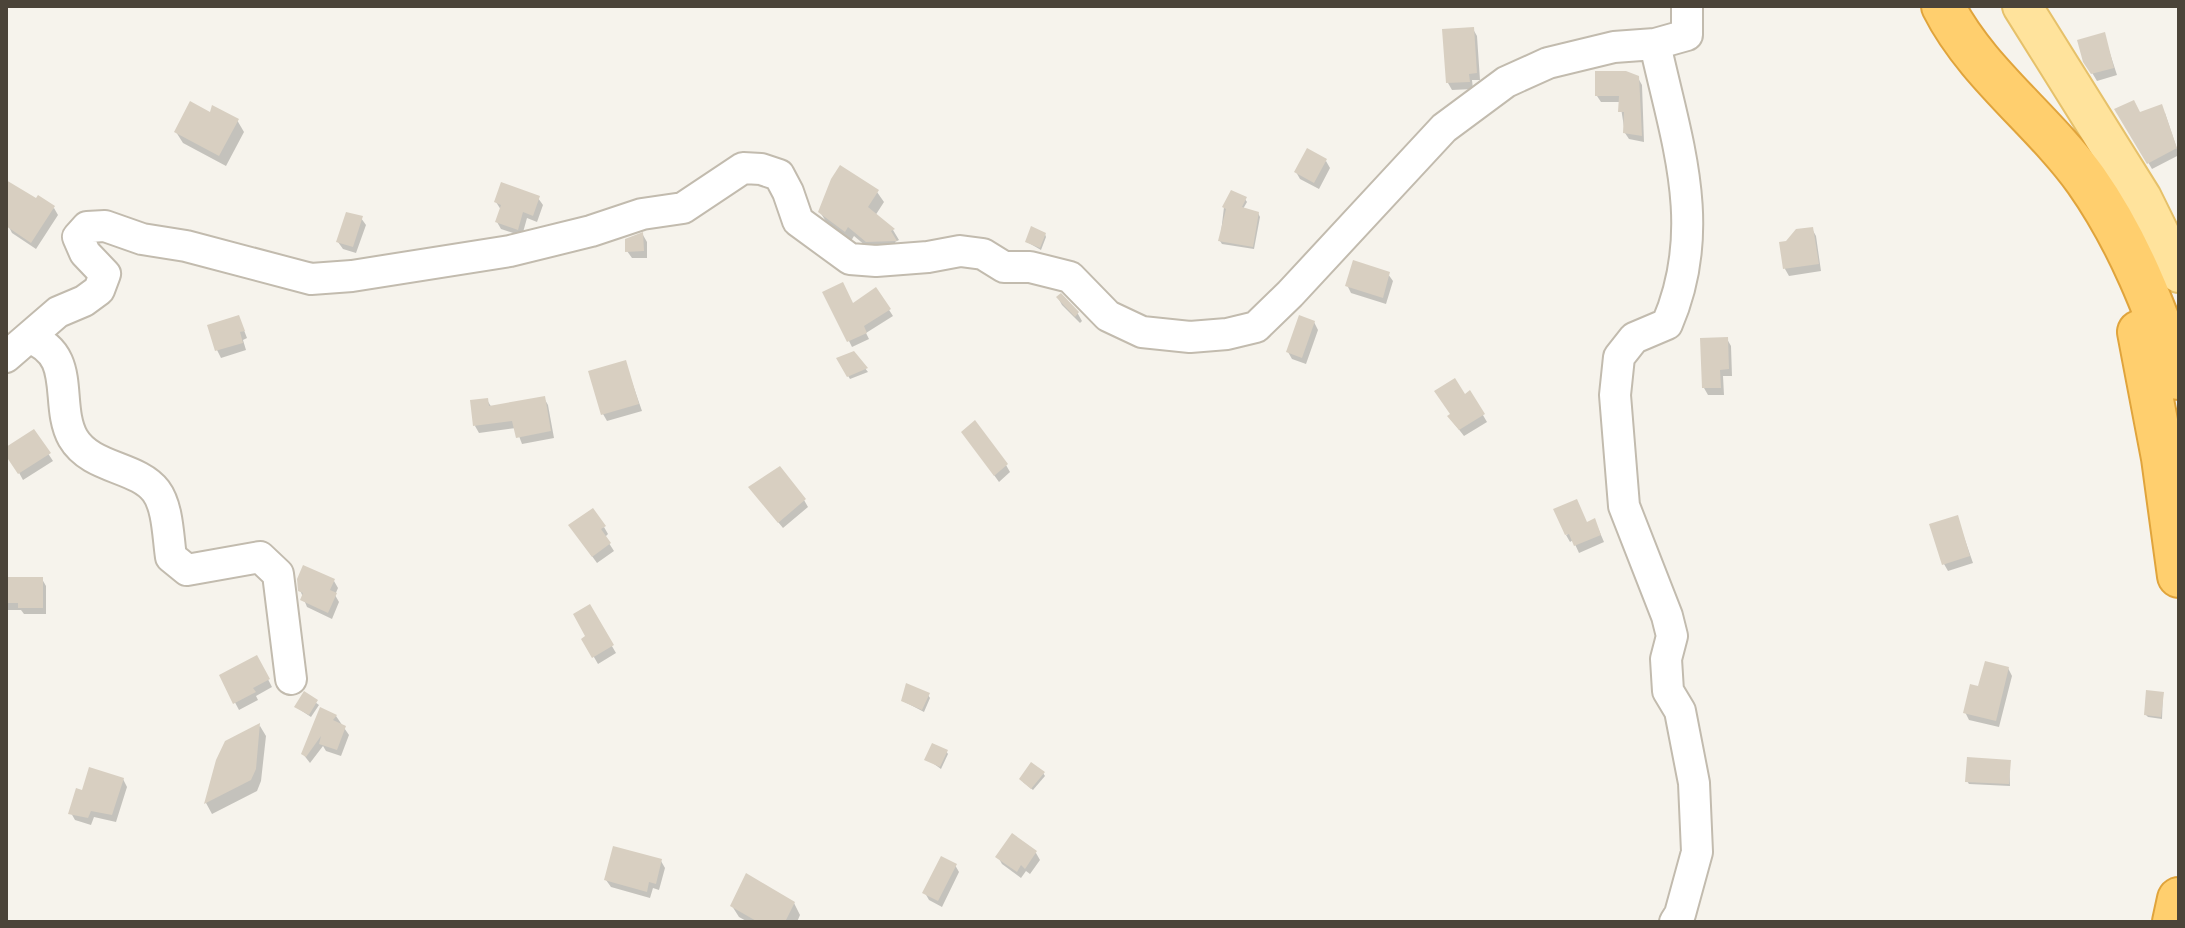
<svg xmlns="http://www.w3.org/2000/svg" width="2185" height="928" font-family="'Varela Round',sans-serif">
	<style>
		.shadow { fill: #0003 }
		.building { fill: #d8cfc1 }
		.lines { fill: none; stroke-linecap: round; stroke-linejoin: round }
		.minor-casing { stroke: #c2bbae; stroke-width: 34 }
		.major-casing { stroke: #e6c16a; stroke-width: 42 }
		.highway-casing { stroke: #e0a43c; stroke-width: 46 }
		.minor { stroke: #fff; stroke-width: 30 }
		.major { stroke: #ffe39c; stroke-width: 38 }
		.highway { stroke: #ffcf6e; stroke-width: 42 }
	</style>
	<rect width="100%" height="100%" fill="#f6f3ec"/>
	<path class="shadow" d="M 1473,29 L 1477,36 L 1480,80 L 1472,80 L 1473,89 L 1452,90 L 1448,83 Z
		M 2104,35 L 2117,75 L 2097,81 L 2085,61 Z
		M 1638,78 L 1642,85 L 1644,142 L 1629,139 L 1625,133 L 1620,102 L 1601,102 L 1597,96 Z
		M 2117,110 L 2140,114 L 2165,113 L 2179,155 L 2152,169 Z
		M 211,115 L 237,120 L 244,132 L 226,166 L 183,143 L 176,132 Z
		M 1326,161 L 1330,168 L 1319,189 L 1300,179 L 1296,172 Z
		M 877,192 L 884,202 L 875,216 L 893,230 L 899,240 L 895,242 L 900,251 L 873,252 L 854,236 L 851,241 L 829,226 L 820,212 Z
		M 538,198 L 543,205 L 537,222 L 527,218 L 522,236 L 501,229 L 497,222 L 501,210 L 496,202 Z
		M 1245,199 L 1247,202 L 1243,209 L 1258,213 L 1260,217 L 1254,249 L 1222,244 L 1220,241 L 1224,207 Z
		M 54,208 L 58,215 L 36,249 L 12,233 L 8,225 Z
		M 361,218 L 366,225 L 356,253 L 343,249 L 338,242 Z
		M 1812,229 L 1816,236 L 1821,271 L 1789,276 L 1785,269 L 1787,243 Z
		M 1045,234 L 1046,237 L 1041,250 L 1027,242 Z
		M 643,235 L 647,242 L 647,258 L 632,258 L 627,251 Z
		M 1388,274 L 1393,281 L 1386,304 L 1351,293 L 1347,285 Z
		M 876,290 L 893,316 L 866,333 L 869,339 L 852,347 L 825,293 L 852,305 Z
		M 1061,296 L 1078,314 L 1082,321 L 1080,323 L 1062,305 L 1058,298 Z
		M 1314,322 L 1318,330 L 1306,364 L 1292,359 L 1288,352 Z
		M 242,325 L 247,338 L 243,340 L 246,350 L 221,358 L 217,350 Z
		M 1727,339 L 1731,346 L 1732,376 L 1723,376 L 1724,395 L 1708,395 L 1704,388 Z
		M 853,353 L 868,372 L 850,379 L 838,359 Z
		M 625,362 L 642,411 L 607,421 L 603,414 Z
		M 1470,393 L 1487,422 L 1464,436 L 1449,417 Z
		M 544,398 L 548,405 L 554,438 L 522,444 L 516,428 L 479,433 L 475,426 L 487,400 L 492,408 Z
		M 34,432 L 53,461 L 23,480 L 6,449 Z
		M 968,439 L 1006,465 L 1010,472 L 999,482 Z
		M 750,488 L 804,500 L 808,507 L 783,528 Z
		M 1957,517 L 1973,563 L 1948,571 L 1944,564 Z
		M 1587,524 L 1598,528 L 1604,542 L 1579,553 L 1573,540 L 1570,542 L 1566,535 Z
		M 604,527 L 608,534 L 605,537 L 614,551 L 597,563 L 575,533 Z
		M 6,579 L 42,579 L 46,586 L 46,614 L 24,614 L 21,610 L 6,610 Z
		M 334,581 L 338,588 L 335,595 L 339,602 L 332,619 L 307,607 L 300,590 Z
		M 589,607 L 616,653 L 598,664 L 584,640 L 588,637 Z
		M 257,658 L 272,687 L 256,696 L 258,700 L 239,710 L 221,676 Z
		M 2008,668 L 2012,676 L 1999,727 L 1969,720 L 1965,712 Z
		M 304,694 L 319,705 L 311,717 L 296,707 Z
		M 2163,694 L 2162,719 L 2148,717 L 2146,715 Z
		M 928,695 L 930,698 L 924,712 L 903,701 Z
		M 321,710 L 336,716 L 349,735 L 341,756 L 326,751 L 323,746 L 310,763 L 303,754 Z
		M 260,726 L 266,736 L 261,781 L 257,791 L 212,814 L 206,803 L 218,761 Z
		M 946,751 L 948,754 L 941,769 L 927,759 Z
		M 2009,762 L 2010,786 L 1969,784 L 1967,781 Z
		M 1043,773 L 1045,776 L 1033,790 L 1023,782 Z
		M 123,779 L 127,787 L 116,822 L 94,817 L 91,825 L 75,820 L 71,813 L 83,793 Z
		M 1036,853 L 1040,860 L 1030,874 L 1026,871 L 1021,878 L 1002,864 L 998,857 Z
		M 661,861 L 665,868 L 659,890 L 653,888 L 650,898 L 611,887 L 606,880 Z
		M 955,865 L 959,872 L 942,907 L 929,900 L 925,893 Z
		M 794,903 L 800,915 L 797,922 L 748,922 L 739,917 L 732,906 Z"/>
	<path class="building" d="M 1474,27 L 1477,73 L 1469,74 L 1470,82 L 1446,83 L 1442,29 Z
		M 2105,32 L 2114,68 L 2091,74 L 2083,62 L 2077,40 Z
		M 1595,71 L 1626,71 L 1639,76 L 1642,136 L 1623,133 L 1624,112 L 1618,112 L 1619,96 L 1595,96 Z
		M 2134,100 L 2140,112 L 2162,104 L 2177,148 L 2147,164 L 2114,109 Z
		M 190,101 L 210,112 L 212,105 L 239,119 L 219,156 L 174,132 Z
		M 1307,148 L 1327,159 L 1314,183 L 1294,172 Z
		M 840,165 L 879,190 L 868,207 L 895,229 L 891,231 L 897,241 L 866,242 L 848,227 L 845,232 L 818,212 L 831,179 Z
		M 6,180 L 36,198 L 38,195 L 55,206 L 31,243 L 6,226 Z
		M 501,182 L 540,196 L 533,216 L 523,212 L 518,230 L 495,222 L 501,205 L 494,202 Z
		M 1231,190 L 1247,197 L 1242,207 L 1259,212 L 1253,247 L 1218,241 L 1226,209 L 1222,207 Z
		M 346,212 L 363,216 L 353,247 L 336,242 Z
		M 1031,226 L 1046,233 L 1040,248 L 1025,242 Z
		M 1813,227 L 1819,264 L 1783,269 L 1779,242 L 1786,241 L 1796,229 Z
		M 643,232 L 644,251 L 625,252 L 625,239 Z
		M 1353,260 L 1390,272 L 1383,298 L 1345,286 Z
		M 843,282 L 853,303 L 876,287 L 891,309 L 864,326 L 867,333 L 847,342 L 822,292 Z
		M 1061,293 L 1079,312 L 1075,317 L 1056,297 Z
		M 239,315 L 245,331 L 240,332 L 243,343 L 215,351 L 207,325 Z
		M 1299,315 L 1315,321 L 1302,358 L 1286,352 Z
		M 1728,337 L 1729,369 L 1720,370 L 1721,388 L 1702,388 L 1700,338 Z
		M 854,351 L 868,368 L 847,377 L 836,358 Z
		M 626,360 L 639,404 L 601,415 L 588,371 Z
		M 1455,378 L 1465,394 L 1470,390 L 1485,414 L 1459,430 L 1447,416 L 1450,414 L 1434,391 Z
		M 545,396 L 551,431 L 516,438 L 512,421 L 473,426 L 470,400 L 488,398 L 489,406 Z
		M 975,420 L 1008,464 L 994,476 L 961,432 Z
		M 34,429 L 51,453 L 18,474 L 6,456 L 6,447 Z
		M 780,466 L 806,499 L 778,523 L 748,487 Z
		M 1577,499 L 1587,522 L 1595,518 L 1601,535 L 1574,546 L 1569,534 L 1565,535 L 1553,509 Z
		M 593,508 L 606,526 L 601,529 L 611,543 L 592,557 L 568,525 Z
		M 1958,515 L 1970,556 L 1942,565 L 1929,524 Z
		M 303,565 L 335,579 L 330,590 L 337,593 L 328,613 L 300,600 L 303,593 L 298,591 L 297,579 Z
		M 6,577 L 43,577 L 43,608 L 18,608 L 18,603 L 6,603 Z
		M 590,604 L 614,645 L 592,658 L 581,639 L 585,636 L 573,614 Z
		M 257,655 L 270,679 L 253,688 L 256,692 L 233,704 L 219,675 Z
		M 1985,661 L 2009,667 L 1996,721 L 1963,713 L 1970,684 L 1978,686 Z
		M 906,683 L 930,693 L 922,710 L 901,701 Z
		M 2146,690 L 2164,692 L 2161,717 L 2144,715 Z
		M 304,691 L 318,700 L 309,715 L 294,707 Z
		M 320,707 L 337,715 L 333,720 L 346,726 L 337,750 L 319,744 L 321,736 L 306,757 L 301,754 Z
		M 260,723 L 256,769 L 251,780 L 204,804 L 216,760 L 225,741 Z
		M 932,743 L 948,750 L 940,767 L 924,760 Z
		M 1967,757 L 2011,760 L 2009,784 L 1965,782 Z
		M 1031,762 L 1045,772 L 1031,789 L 1019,779 Z
		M 89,767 L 124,778 L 112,815 L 91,811 L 88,818 L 68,814 L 76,788 L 82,790 Z
		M 1012,833 L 1037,851 L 1025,869 L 1021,865 L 1017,872 L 995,857 Z
		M 613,846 L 662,859 L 656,884 L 649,882 L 647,892 L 604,880 Z
		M 941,856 L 957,864 L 938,901 L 922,893 Z
		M 746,873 L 795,902 L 785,922 L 758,922 L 730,906 Z"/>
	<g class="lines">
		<defs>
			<path id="minor" d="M 29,338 C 78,354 54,404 73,438 C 91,469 137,466 156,491 C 168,507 168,537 171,557 L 187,570 L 260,557 L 278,574 L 291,679
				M 6,357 L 58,312 L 84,301 L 99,290 L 105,274 L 85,253 L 78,237 L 87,227 L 105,226 L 142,239 L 186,246 L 311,279 L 352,276 L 510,251 L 591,231 L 642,214 L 683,208 L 743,168 L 761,169 L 779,175 L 788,192 L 798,221 L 850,259 L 876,261 L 928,257 L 960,251 L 983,254 L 1004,267 L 1030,267 L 1070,277 L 1108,316 L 1142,332 L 1190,337 L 1227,334 L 1256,327 L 1290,294 L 1444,128 L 1506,82 L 1548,63 L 1614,47 L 1655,44
				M 1675,922 L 1680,914 L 1697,852 L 1694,783 L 1680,711 L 1668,691 L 1666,659 L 1672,636 L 1667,616 L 1624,506 L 1615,395 L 1619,357 L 1634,338 L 1667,324 C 1709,227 1676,140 1655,44 L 1687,35 L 1687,6"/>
			<path id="major" d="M 2022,6 L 2142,198 L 2179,273"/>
			<path id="highway" d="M 1943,6 C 1976,72 2043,120 2086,180 C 2129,241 2155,309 2179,378
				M 2139,332 L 2163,458 L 2179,576
				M 2174,922 L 2179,899"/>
		</defs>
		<use href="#minor" class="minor-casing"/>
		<use href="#major" class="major-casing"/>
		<use href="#highway" class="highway-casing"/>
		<use href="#minor" class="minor"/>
		<use href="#major" class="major"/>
		<use href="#highway" class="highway"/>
	</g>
	<rect width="2185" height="928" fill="none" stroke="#4b4439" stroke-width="16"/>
</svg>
